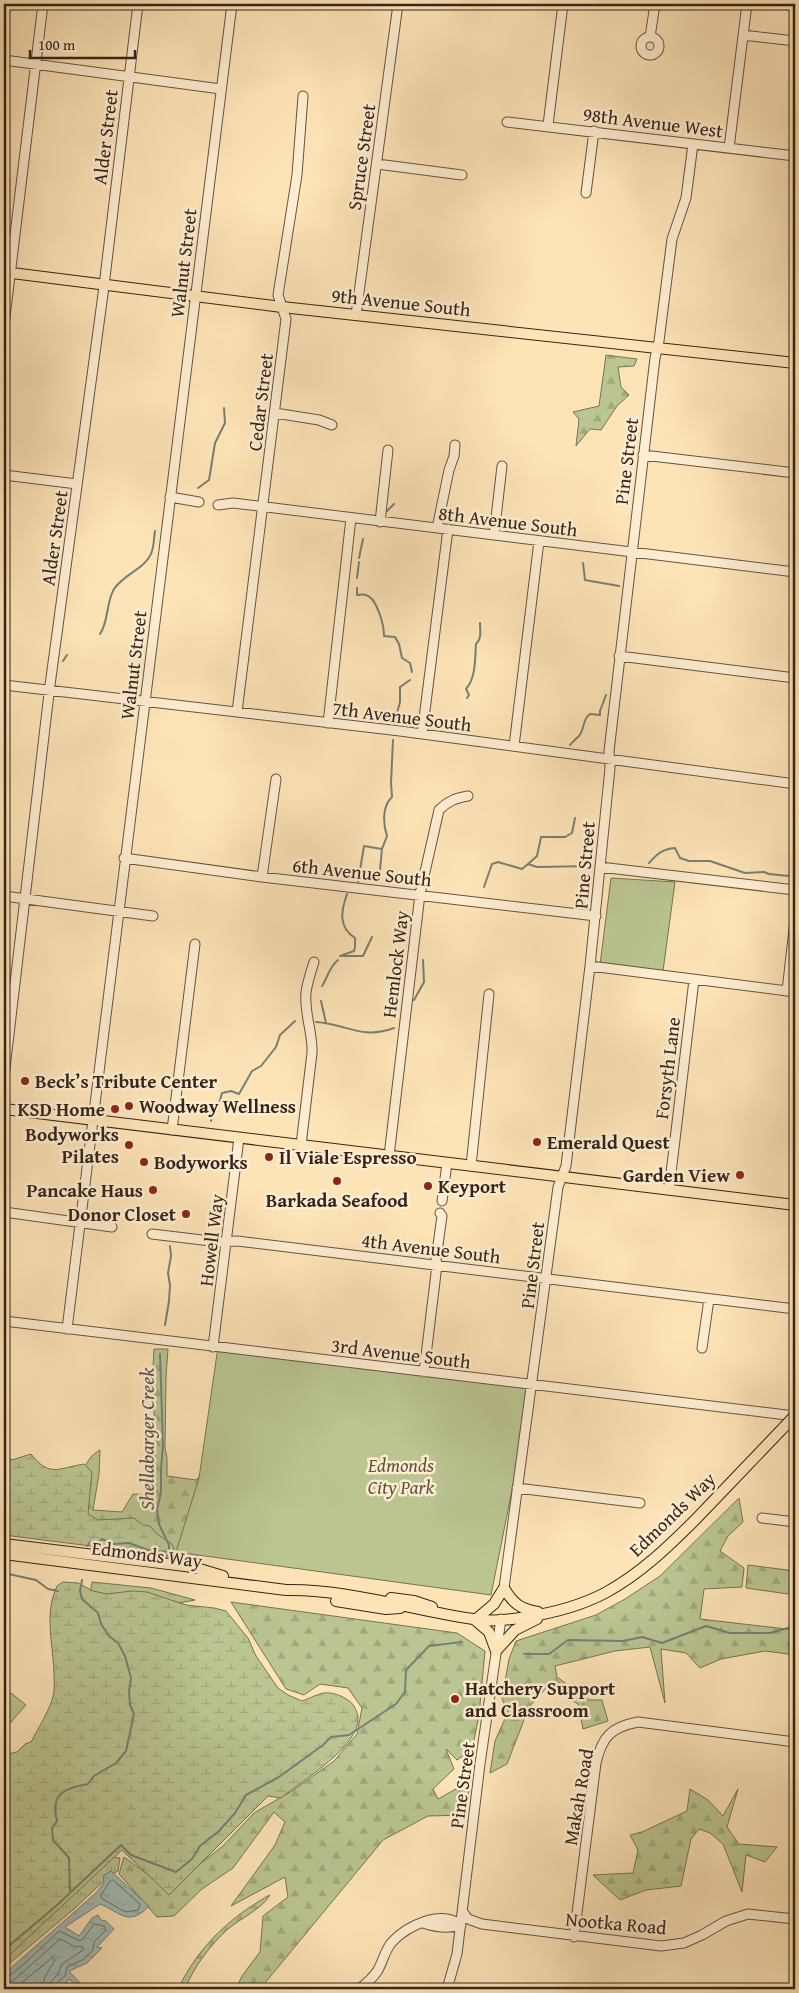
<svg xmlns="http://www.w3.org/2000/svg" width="799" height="1993" font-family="'Gentium Book Plus',serif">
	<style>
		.grass { fill: url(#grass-tufts); stroke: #777456 }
		.forest { fill: url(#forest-firs); stroke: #777456 }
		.wetland { fill: url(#wetland-marsh); stroke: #777456 }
		.green { fill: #bac592; stroke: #777456 }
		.water { fill: url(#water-ripples); stroke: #768078 }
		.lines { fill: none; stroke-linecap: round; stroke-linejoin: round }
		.shore { stroke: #6b7068; stroke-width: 1 }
		.stream { stroke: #768078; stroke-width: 2 }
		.minor-casing { stroke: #665442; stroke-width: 11 }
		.major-casing { stroke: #34241b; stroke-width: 12 }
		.minor { stroke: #feedd0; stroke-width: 9 }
		.major { stroke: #fde4b7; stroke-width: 10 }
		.major-bridge-casing { stroke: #34241b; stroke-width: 12; stroke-linecap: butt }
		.major-bridge { stroke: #fde4b7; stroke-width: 10 }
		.poi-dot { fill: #8f2418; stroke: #feedd0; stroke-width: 2 }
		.labels { text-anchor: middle; stroke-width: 5; stroke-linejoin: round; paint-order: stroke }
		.street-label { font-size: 19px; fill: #34241b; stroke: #feedd0 }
		.poi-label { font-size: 19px; font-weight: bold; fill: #34241b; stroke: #feedd0; text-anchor: start }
		.park-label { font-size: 19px; font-style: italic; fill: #5c543f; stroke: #feedd0 }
		.water-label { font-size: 20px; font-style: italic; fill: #55524a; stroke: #feedd0 }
	</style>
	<defs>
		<pattern id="grass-tufts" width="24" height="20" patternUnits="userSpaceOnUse" patternTransform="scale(1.25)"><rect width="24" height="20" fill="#bac592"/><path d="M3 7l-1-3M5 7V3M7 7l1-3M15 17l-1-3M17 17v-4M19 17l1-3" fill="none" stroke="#a0a97d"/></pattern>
		<pattern id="forest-firs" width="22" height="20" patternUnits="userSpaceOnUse" patternTransform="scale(1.25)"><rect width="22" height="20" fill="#bac592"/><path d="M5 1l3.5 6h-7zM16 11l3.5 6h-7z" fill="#a0a97d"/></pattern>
		<pattern id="wetland-marsh" width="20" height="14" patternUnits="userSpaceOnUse" patternTransform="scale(1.25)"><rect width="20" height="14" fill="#bac592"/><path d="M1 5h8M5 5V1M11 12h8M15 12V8" fill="none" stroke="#a0a97d"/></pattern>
		<pattern id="water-ripples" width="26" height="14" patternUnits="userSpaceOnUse" patternTransform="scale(1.25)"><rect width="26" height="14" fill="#a2bdb6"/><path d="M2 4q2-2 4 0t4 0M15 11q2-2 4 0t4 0" fill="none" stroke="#8ca29c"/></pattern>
	</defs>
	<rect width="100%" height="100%" fill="#fde4b7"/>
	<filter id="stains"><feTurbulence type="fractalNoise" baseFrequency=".004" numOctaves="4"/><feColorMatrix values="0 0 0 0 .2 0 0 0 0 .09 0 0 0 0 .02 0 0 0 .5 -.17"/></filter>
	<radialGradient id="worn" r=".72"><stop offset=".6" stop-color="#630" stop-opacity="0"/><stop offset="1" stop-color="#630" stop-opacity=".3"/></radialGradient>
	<path class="grass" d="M 92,1582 L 151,1588 L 195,1600 L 163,1606 L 90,1594 Z
		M 112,1857 L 120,1858 L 118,1871 L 110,1875 L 75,1908 L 4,1968 L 4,1956 Z"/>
	<path class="forest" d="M 606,355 L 637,359 L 634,366 L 618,367 L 621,387 L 629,395 L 617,406 L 601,430 L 590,429 L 576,446 L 579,419 L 573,412 L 599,406 Z
		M 154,1349 L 168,1349 L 166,1377 L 165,1448 L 167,1458 L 167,1476 L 196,1480 L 206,1470 L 197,1559 C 174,1559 103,1557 91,1535 C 88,1528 82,1497 83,1489 C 83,1472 84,1459 100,1450 L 99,1474 L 93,1510 L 122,1512 L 133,1494 L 152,1495 L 155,1471 L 155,1426 L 152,1383 Z
		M 739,1498 L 743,1522 L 728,1536 L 720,1551 L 744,1568 L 742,1587 L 704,1589 L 700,1619 L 795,1630 L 795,1655 L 765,1651 L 721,1659 L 700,1668 L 686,1653 L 661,1649 L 665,1703 L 650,1647 L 615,1651 L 555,1666 L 557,1677 L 589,1700 L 602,1700 L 608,1721 L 583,1729 L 578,1704 L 548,1686 L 529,1707 L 507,1764 L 490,1773 L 495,1741 L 508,1712 L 502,1699 L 509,1659 L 516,1641 L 596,1615 L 625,1599 L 660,1576 Z
		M 748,1565 L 795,1571 L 795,1595 L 746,1588 Z
		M 231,1602 L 457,1633 L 485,1651 L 479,1715 L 472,1750 L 457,1760 L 446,1749 L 454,1769 L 433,1789 L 438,1799 L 470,1781 L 466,1815 L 428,1816 L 383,1840 L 260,1989 L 236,1989 L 242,1976 L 260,1952 L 263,1916 L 288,1897 L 285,1877 L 231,1906 L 275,1845 L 285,1822 L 274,1812 L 233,1868 L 202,1889 L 174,1916 L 157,1917 L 119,1874 L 124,1857 L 168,1889 L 223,1846 L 254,1813 L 292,1791 L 334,1761 L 357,1734 L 362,1708 L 348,1688 L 320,1684 L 304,1695 L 286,1689 Z
		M 690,1789 L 708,1800 L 723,1816 L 738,1789 L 727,1827 L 739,1844 L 777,1847 L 765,1862 L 746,1855 L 742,1892 L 723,1844 L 710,1833 L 699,1829 L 691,1839 L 681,1886 L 646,1890 L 620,1900 L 593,1875 L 633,1873 L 638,1850 L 630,1835 L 642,1832 L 687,1811 Z
		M 270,1895 C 262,1909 241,1918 228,1929 C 211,1944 193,1968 185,1989 L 178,1989 C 195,1954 218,1929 250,1907 C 257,1903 263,1898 270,1895 Z"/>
	<path class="wetland" d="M 31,1454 C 50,1478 58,1468 84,1464 L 92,1472 L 88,1514 L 98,1520 L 134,1518 L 143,1525 L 150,1526 L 157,1534 L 172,1544 L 177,1557 L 4,1535 L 4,1455 L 12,1460 Z
		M 63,1582 L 78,1583 L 93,1591 L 107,1594 L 132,1591 L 147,1592 L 186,1605 L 214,1608 L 226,1611 L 248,1638 L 256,1656 L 278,1688 L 288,1695 L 302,1701 C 308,1699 313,1696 320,1694 C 330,1690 348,1697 354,1706 C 355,1709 358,1713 358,1716 C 361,1747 302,1780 281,1798 L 268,1796 L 169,1895 L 122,1850 L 4,1960 L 4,1755 L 17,1752 L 25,1744 L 31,1742 C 38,1729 49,1711 53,1697 C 55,1689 54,1681 54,1673 C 53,1643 44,1614 57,1586 Z"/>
	<path class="green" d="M 611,878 L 675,882 L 663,971 L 600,965 Z
		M 218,1347 L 533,1385 L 491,1595 L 176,1552 L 199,1478 Z
		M 11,1693 L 26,1705 L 4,1730 L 4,1702 Z"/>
	<path class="water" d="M 111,1871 L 149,1906 C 129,1927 121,1913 100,1904 L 65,1927 L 79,1936 L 92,1918 L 98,1915 L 101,1920 L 106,1921 L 114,1929 L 97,1947 L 102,1948 L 87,1963 L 69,1971 L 82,1985 L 78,1989 L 70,1989 L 74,1985 L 70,1979 L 58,1989 L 4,1989 L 4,1974 L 97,1892 L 104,1882 L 103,1876 Z"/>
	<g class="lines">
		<path class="shore" d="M 113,1880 L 140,1904 L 138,1910 L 125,1912 L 101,1898 L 101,1895 L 110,1881 Z
			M 4,1978 C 14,1976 49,1940 59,1931 L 80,1941 L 83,1939 L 94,1924 L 104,1926 L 106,1930 L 94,1942 L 93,1950 L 84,1959 L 67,1967 L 65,1976 L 56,1984 L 55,1989
			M 4,1984 L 13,1981 L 60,1939 L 74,1946 L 83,1947 L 83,1950 L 62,1964 L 58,1974 L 50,1983 L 49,1989
			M 14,1989 L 53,1957 L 55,1960 C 50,1969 42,1979 42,1989"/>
		<path class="stream" d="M 198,488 L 209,480 L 215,443 L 225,423 L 224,408
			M 387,511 L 394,504
			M 359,558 L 363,539
			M 583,563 L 585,580 L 619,586
			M 357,578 L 359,562
			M 357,588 L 357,595 C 360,595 363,594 366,595 C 377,598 384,625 384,636 L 395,637 L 399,644 L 402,658 L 410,663 L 412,672
			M 100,634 C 109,621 106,602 114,589 C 124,574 147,568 152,551 C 154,545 154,537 155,531
			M 63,661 L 67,655
			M 467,698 L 469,695 L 466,689 C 476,678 475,658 476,644 C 482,639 480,631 480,623
			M 394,724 L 400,702 L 400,687 L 410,680
			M 570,745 C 573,741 576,739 579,736 C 585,729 582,719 590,714 L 600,715 L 600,711 L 606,695
			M 649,863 C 657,854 662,849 675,848 L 680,858 L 689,861 L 710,861 L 745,873 L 764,872 L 769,874 L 789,876 L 795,856
			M 528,864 L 537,856 L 541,837 L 565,837 L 572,833 L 575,818
			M 379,880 L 382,849 L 387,836 C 383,824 382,806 392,797 L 391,783 L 393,740
			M 358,882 L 364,846 L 382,849
			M 484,887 L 492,864 L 498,862 L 522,869 L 528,864 L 537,867 L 592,866
			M 340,956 L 354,951 L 355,947 L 355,938 C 338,927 341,911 347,894
			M 342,956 L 363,956 L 372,937
			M 322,986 C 328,977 329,967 338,960
			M 414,1000 L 424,982 L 423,960
			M 321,1001 L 326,1023
			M 316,1022 C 347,1024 361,1040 394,1028
			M 211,1121 L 213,1109 L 219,1104 L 222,1093 L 231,1091 L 239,1094 L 252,1071 L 261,1066 L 276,1047 L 280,1035 L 295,1021
			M 165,1325 L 169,1301 L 170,1285 L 168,1273 L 171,1256 L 170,1246
			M 87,1546 L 91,1541 L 99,1542 L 102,1539 L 115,1544 L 129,1543 L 148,1550 L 169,1552 L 169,1545 L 159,1524 L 157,1510 L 161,1492 L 161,1469 L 163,1446 L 160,1354
			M 4,1573 L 36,1580 L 48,1589 L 58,1591
			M 524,1654 L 549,1654 L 568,1640 L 623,1641 L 642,1637 L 662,1643 L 706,1626 L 730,1633 L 770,1633 L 795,1626
			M 70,1891 L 69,1858 L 53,1840 L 52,1828 L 57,1821 C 50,1794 64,1788 88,1784 L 94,1776 L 116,1763 L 126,1751 L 134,1714 L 130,1705 L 129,1691 L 131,1678 L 125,1656 L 118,1643 L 109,1636 L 101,1624 L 98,1613 L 82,1599 L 80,1591 L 82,1580
			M 4,1950 L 56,1906 L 121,1845 L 131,1855 L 176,1872 L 192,1859 L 200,1846 L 219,1831 L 235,1813 L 246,1795 L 279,1777 L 323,1745 L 331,1737 L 349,1735 L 396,1704 L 405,1692 L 406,1670 L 429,1646 L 462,1642"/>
		<defs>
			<path id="minor" d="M 743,35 L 795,41
				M641 46a9 9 0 1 1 18 0a9 9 0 1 1-18 0Z
				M 650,37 L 655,4
				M 4,60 L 221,89
				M 507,122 L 795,156
				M 548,125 L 563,4
				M 729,148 L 747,4
				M 377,164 L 462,175
				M 586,193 L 594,131
				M 356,315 L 398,4
				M 4,325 L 43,4
				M 275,413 L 319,420 L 332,425
				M 643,455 L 795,473
				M 4,475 L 77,484
				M 170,497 L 199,502
				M 218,505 L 233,503 L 795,572
				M 380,522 L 388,450
				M 437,528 L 449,470 L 454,456 L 455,445
				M 494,535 L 502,466
				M 619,656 L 795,678
				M 4,685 L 400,731 L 795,784
				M 237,712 L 286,319 L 278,295 L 297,175 L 303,96
				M 328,723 L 351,518
				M 422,734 L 448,529
				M 514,746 L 539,541
				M 124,858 L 262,877 L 596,916
				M 600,867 L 795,890
				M 262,877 L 276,779
				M 4,896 L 153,916
				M 590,966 L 795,992
				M 787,991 L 795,920
				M 4,1077 L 50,685 L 103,294 L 138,4
				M 172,1130 L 195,944
				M 301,1145 L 312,1053 C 313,1033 304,1013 306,993 C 307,983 311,972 314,962
				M 389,1156 L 420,894 L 439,810 C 448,801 456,798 468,796
				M 471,1166 L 489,994
				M 669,1190 L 694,980
				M 442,1201 L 447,1163
				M 4,1212 L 112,1227
				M 152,1234 L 219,1242 L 237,1241 L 795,1309
				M 4,1321 L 795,1416
				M 67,1329 L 232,4
				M 213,1347 L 239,1138
				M 702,1348 L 709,1299
				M 424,1372 L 437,1265 L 436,1259 L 442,1216 L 440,1213
				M 517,1488 L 640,1503
				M 762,1518 L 795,1522
				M 504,1588 L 558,1187 L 566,1166 L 590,966 L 610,768 L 609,751 L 655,358 L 659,341 L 672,239 L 686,198 L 693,144
				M 463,1912 L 468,1919 L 482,1924 L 661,1946 L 684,1943 L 702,1935 L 726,1921 L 748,1914 L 795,1919
				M 423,1923 C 435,1927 449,1929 461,1925
				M 574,1937 L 596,1763 C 602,1737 611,1727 638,1722 L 795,1742
				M 359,1989 C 366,1984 373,1978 378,1970 C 383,1961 385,1950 392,1942 C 407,1926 441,1909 461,1925
				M 447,1989 L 457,1954 L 480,1764 L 501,1619"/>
			<path id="major" d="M 4,272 L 282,307 L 795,363
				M 4,1109 L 795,1205
				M 4,1544 L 193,1567 L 223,1576
				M 4,1554 L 286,1590 C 350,1589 411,1610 473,1619 C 489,1622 509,1620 526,1617 C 553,1613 580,1606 605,1593 C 640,1574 668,1547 696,1519 C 726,1488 755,1457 785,1426
				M 504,1588 C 513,1604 521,1609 538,1612
				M 391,1598 L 414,1601 L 432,1607
				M 336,1601 L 386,1609 L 400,1608
				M 475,1620 L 494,1604 L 504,1588
				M 475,1620 L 489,1632 L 496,1651
				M 496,1651 L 515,1630 L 537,1619"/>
		</defs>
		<use href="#minor" class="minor-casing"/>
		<use href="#major" class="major-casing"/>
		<use href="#minor" class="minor"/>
		<use href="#major" class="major"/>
		<defs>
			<path id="major-bridge" d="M 785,1426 L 795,1415"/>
		</defs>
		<use href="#major-bridge" class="major-bridge-casing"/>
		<use href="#major-bridge" class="major-bridge"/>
	</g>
	<g class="poi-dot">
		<circle cx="25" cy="1081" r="5"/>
		<circle cx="129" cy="1106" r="5"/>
		<circle cx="115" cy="1109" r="5"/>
		<circle cx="537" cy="1142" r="5"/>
		<circle cx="129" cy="1145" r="5"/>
		<circle cx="269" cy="1157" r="5"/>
		<circle cx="144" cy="1162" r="5"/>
		<circle cx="740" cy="1175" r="5"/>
		<circle cx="337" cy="1181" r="5"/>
		<circle cx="428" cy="1186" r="5"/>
		<circle cx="153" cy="1190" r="5"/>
		<circle cx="186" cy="1214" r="5"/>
		<circle cx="455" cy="1699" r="5"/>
	</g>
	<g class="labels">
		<g class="street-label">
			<text transform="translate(653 122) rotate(7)" y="7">98th Avenue West</text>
			<text transform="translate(105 137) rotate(-83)" y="7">Alder Street</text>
			<text transform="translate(361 157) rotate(-82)" y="7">Spruce Street</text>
			<text transform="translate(183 263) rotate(-83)" y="7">Walnut Street</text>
			<text transform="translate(401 302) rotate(6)" y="7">9th Avenue South</text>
			<text transform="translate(260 402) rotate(-83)" y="7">Cedar Street</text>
			<text transform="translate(626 461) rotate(-83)" y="7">Pine Street</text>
			<text transform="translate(508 521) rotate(7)" y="7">8th Avenue South</text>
			<text transform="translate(54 538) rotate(-82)" y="7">Alder Street</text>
			<text transform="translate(133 665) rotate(-83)" y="7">Walnut Street</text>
			<text transform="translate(402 716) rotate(7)" y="7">7th Avenue South</text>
			<text transform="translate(584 865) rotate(-85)" y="7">Pine Street</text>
			<text transform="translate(362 872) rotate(6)" y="7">6th Avenue South</text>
			<text transform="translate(395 964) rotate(-83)" y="7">Hemlock Way</text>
			<text transform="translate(667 1068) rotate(-83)" y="7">Forsyth Lane</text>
			<text transform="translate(211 1240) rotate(-83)" y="7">Howell Way</text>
			<text transform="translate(431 1248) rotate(7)" y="7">4th Avenue South</text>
			<text transform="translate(532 1265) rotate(-83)" y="7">Pine Street</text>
			<text transform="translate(401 1353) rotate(7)" y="7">3rd Avenue South</text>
			<text transform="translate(672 1514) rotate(-44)" y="7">Edmonds Way</text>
			<text transform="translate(147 1554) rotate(7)" y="7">Edmonds Way</text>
			<text transform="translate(462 1785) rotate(-82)" y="7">Pine Street</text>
			<text transform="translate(578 1797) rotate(-80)" y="7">Makah Road</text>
			<text transform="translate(616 1923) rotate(5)" y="7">Nootka Road</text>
		</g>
		<g class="poi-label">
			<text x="35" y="1088">Beck’s Tribute Center</text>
			<text x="139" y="1113">Woodway Wellness</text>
			<text x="105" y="1116" text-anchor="end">KSD Home</text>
			<text x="119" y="1141" text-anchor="end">Bodyworks<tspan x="119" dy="22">Pilates</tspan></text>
			<text x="547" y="1149">Emerald Quest</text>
			<text x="279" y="1164">Il Viale Espresso</text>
			<text x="154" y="1169">Bodyworks</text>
			<text x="730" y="1182" text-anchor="end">Garden View</text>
			<text x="438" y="1193">Keyport</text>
			<text x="143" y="1197" text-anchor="end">Pancake Haus</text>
			<text x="337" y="1207" text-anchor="middle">Barkada Seafood</text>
			<text x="176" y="1221" text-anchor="end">Donor Closet</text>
			<text x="465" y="1695">Hatchery Support<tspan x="465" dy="22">and Classroom</tspan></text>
		</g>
		<g class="park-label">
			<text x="401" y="1472">Edmonds<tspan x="401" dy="22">City Park</tspan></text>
		</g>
		<g class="water-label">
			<text transform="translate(147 1439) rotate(-90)" y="7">Shellabarger Creek</text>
		</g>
	</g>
	<rect width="799" height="1993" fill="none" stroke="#fde4b7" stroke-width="20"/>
	<rect x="5" y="5" width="789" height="1983" fill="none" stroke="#34241b" stroke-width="2.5"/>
	<rect x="10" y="10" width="779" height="1973" fill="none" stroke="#34241b"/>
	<path d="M30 50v8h105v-8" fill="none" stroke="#34241b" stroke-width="2.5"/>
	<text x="38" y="50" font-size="15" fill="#34241b" stroke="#feedd0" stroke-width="4" paint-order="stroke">100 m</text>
	<rect width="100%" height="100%" filter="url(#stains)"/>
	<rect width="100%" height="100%" fill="url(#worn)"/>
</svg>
